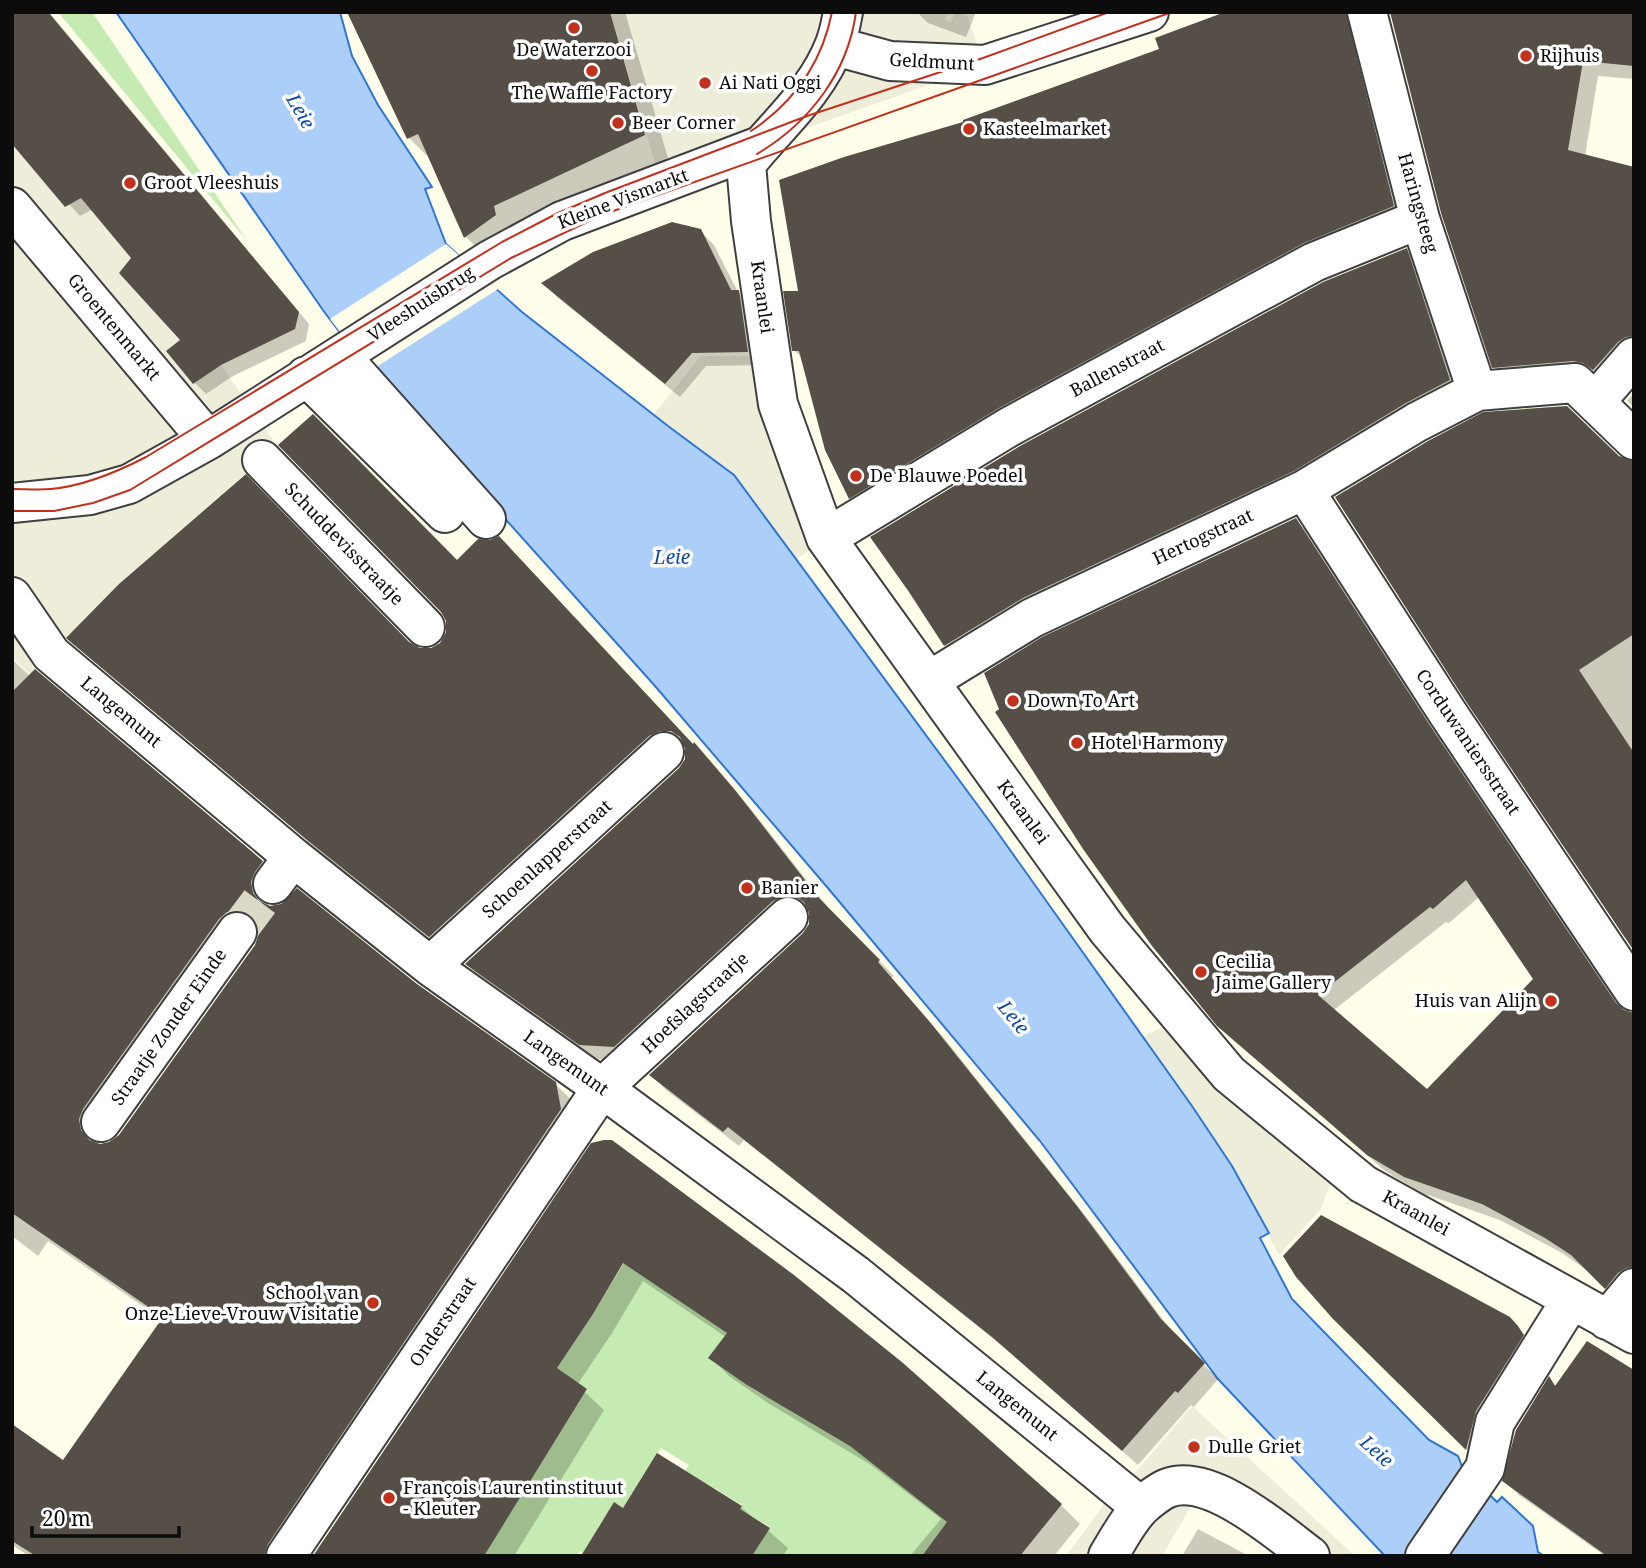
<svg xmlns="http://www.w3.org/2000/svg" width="1646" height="1568" font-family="'Noto Serif',serif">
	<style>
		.green { fill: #c6ebb2 }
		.plaza { fill: #eeedda }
		.water { fill: #accff9; stroke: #2f76d4; stroke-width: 2 }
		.pier { fill: #fffeea }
		.shadow { fill: #0003; fill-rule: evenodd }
		.building { fill: #554f47; fill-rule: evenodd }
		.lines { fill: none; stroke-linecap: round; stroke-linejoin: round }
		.minor-tunnel { stroke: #dbdac9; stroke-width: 38; stroke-dasharray: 38 19; stroke-linecap: butt }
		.minor-casing { stroke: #3f3f3f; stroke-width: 42 }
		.minor { stroke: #fff; stroke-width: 38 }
		.tram { stroke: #c3311d; stroke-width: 2 }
		.poi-dot { fill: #c3311d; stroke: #fff; stroke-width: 2.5 }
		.labels { text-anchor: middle; stroke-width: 7; stroke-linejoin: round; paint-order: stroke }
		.poi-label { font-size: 18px; fill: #0c0c0c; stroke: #fff; text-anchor: start }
		.street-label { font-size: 18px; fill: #0c0c0c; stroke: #fff }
		.water-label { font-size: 19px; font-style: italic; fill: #0f49a3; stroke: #fff }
	</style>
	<rect width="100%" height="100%" fill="#fffeea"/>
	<path class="green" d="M 58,12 L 92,12 L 248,242 Z
		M 626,1260 L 727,1333 L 709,1358 L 759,1393 L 778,1362 L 811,1423 L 844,1442 L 856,1423 L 877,1467 L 948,1522 L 924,1553 L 927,1556 L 752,1556 L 770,1527 L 740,1509 L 742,1505 L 716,1489 L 683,1474 L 689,1465 L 661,1448 L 623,1508 L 614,1503 L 598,1527 L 588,1556 L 580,1551 L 577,1556 L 489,1556 L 472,1543 L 522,1493 L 587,1390 L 557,1368 L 593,1314 Z"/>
	<path class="plaza" d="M 610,12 L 948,12 L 945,20 L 951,23 L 955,12 L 959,12 L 967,16 L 985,65 L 784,136 L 658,173 Z
		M 12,143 L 65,207 L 81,198 L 131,258 L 120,272 L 127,283 L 145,273 L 171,331 L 180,340 L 192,383 L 195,383 L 221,365 L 277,446 L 119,584 L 31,675 L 12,657 Z
		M 751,300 L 815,546 L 797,559 L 653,415 L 701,356 L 750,356 Z
		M 1164,1026 L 1204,1069 L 1270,1133 L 1331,1181 L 1321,1209 L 1279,1255 L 1232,1166 L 1143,1037 Z
		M 1192,1406 L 1355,1556 L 1279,1556 L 1247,1531 L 1194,1501 L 1162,1556 L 1066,1556 L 1103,1506 L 1106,1479 L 1135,1473 Z"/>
	<path class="water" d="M 116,12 L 340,12 L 352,56 L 378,105 L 432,187 L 425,189 L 446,244 L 522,312 L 668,426 L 734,475 L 993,826 L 1192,1106 L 1232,1166 L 1269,1233 L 1260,1238 L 1292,1299 L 1429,1440 L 1458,1456 L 1463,1469 L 1497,1502 L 1502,1497 L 1533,1526 L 1538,1552 L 1544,1556 L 1385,1556 L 1218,1379 L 1040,1141 L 827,887 L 655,686 L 352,348 L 325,313 Z"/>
	<path class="pier" d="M 446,244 L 498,289 L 370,371 L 330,319 Z"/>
	<path class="shadow" d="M 12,12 L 49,12 L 309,324 L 306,341 L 233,376 L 206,394 L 195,383 L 169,351 L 182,340 L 134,258 L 93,209 L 80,216 L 69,204 Z
		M 351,12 L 625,12 L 668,158 L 516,230 L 489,260 L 466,237 L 432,161 L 409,138 Z
		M 917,12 L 976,12 L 966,37 L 928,23 Z
		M 1230,12 L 1367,12 L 1409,222 L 866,513 L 850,498 L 803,359 L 794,350 L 800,292 L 965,124 L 1162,50 Z
		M 1391,12 L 1634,12 L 1634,79 L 1598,76 L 1585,156 L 1630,168 L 1634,163 L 1634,358 L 1610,385 L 1510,383 L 1494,367 Z
		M 700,231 L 714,245 L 738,292 L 753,306 L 761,365 L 706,366 L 680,397 L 557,297 L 544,283 Z
		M 1406,250 L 1420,264 L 1463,394 L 959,659 L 945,645 Z
		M 1634,393 L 1634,407 L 1627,401 Z
		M 1618,457 L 1634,463 L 1634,948 L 1467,699 Z
		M 1296,520 L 1311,536 L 1444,742 L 1625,1012 L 1634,1014 L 1634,1291 L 1622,1303 L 1588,1271 L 1562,1253 L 1500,1220 L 1422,1193 L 1385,1171 L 1235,1041 ZM 1479,897 L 1535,980 L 1427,1092 L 1334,1010 L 1446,922 L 1449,923 Z
		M 457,563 L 709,760 L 750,808 L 834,915 L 894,976 L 891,978 L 944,1038 L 1091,1223 L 1176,1337 L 1218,1379 L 1194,1407 L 1191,1405 L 1138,1465 L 1010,1352 L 744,1140 L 739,1146 L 666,1090 L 651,1075 L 805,934 L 810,925 L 810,911 L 800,910 L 629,1062 L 596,1059 L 482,979 L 467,964 L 680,769 L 686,760 L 686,746 L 676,745 L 445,951 L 324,855 L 84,652 L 432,650 L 441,644 L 448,633 Z
		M 12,659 L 30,676 L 262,862 L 279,879 L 268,900 L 269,907 L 416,985 L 555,1084 L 573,1101 L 288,1556 L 29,1556 L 12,1545 L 12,1426 L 63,1462 L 163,1320 L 48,1241 L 38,1256 L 12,1236 ZM 257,927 L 259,928 L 261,934 L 256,946 L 120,1136 L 110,1144 L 97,1145 L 96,1137 L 246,928 Z
		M 593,1144 L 1061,1505 L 1080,1524 L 1054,1556 L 910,1556 L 941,1519 L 871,1465 L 768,1403 L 729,1376 L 711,1358 L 726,1337 L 643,1281 L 612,1333 L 577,1385 L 604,1410 L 514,1556 L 315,1556 Z
		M 1333,1316 L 1516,1328 L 1528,1343 L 1481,1463 Z
		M 1550,1379 L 1557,1387 L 1634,1556 L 1605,1556 L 1519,1495 L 1504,1481 Z
		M 614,1505 L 623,1510 L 741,1507 L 788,1548 L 783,1556 L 581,1556 Z
		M 1198,1529 L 1249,1556 L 1182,1556 Z"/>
	<path class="building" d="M 12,12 L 48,12 L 299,312 L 295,329 L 221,365 L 193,384 L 166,351 L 180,340 L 119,273 L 131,258 L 81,198 L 65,207 L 12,144 Z
		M 347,12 L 610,12 L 645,135 L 494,206 L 496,215 L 464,238 L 418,134 L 407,139 Z
		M 1225,12 L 1346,12 L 1394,206 L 1304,243 L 999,408 L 849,499 L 825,450 L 799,351 L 792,351 L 783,291 L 798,291 L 779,180 L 844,157 L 963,122 L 963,120 L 1159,49 L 1155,38 Z
		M 1390,12 L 1634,12 L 1634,66 L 1583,61 L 1568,150 L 1634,167 L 1634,336 L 1626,337 L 1618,342 L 1593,370 L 1583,363 L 1573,361 L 1492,368 L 1441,213 Z
		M 672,222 L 701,229 L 731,290 L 739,290 L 748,352 L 692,353 L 665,384 L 541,283 L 593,252 Z
		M 1407,248 L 1450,380 L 1406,403 L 1294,471 L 1023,598 L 944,646 L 909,592 L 870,537 L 1020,446 L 1323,282 Z
		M 1567,406 L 1619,456 L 1634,461 L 1634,634 L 1579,670 L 1634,753 L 1634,951 L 1465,700 L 1335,497 L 1428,441 L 1483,412 Z
		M 313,414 L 457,560 L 478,539 L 490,540 L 499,536 L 693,744 L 694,742 L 735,790 L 819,898 L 880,960 L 878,962 L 929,1021 L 1077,1206 L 1161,1319 L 1205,1363 L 1178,1393 L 1175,1391 L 1122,1451 L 992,1337 L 728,1127 L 723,1132 L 649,1075 L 803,933 L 809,924 L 809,913 L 804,902 L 795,896 L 784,896 L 773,901 L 614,1047 L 579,1045 L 465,964 L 679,768 L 685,759 L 685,748 L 680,737 L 671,731 L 660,731 L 649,736 L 429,937 L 307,840 L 67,639 L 66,638 L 119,584 L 246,474 L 409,642 L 420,648 L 431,648 L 440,643 L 446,632 L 446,621 L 441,612 L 278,445 Z
		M 1296,518 L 1429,724 L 1616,1003 L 1624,1010 L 1634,1013 L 1634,1267 L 1626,1268 L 1618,1273 L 1605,1289 L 1571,1255 L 1545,1238 L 1482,1204 L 1404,1177 L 1367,1155 L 1217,1026 L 1152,946 L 1083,849 L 995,712 L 999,709 L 984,673 L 1042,637 ZM 1466,880 L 1533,979 L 1427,1089 L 1318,995 L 1430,907 L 1433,909 Z
		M 35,669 L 263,861 L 255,872 L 251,882 L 253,893 L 259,901 L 270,906 L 281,904 L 297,888 L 417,984 L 556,1082 L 561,1109 L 268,1544 L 264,1556 L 36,1556 L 12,1541 L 12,1424 L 63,1460 L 163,1317 L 12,1213 L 12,692 ZM 238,910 L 249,914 L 257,922 L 259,933 L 255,945 L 119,1135 L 109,1142 L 100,1144 L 89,1140 L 81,1130 L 79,1119 L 83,1109 L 219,919 L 227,912 Z
		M 604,1140 L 612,1140 L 794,1275 L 903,1363 L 1062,1504 L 1020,1556 L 922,1556 L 947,1522 L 850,1446 L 747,1385 L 708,1358 L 727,1333 L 623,1263 L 593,1314 L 557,1368 L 587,1389 L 484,1556 L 313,1556 L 591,1143 Z
		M 1321,1215 L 1510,1317 L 1518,1326 L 1524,1335 L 1476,1411 L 1466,1450 L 1333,1319 L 1296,1277 L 1283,1256 Z
		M 1587,1341 L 1634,1370 L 1634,1556 L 1607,1556 L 1502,1481 L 1516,1430 L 1549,1376 L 1555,1386 Z
		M 657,1453 L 742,1506 L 740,1509 L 770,1528 L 752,1556 L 581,1556 L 614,1502 L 623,1508 Z"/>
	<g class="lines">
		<path class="minor-tunnel" d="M 237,932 L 273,884"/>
		<defs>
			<path id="minor" d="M 843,12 C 841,23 839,34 835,44 C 817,92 776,126 746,164 L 751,221 L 778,404 L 826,538 L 1107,929 L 1229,1074 L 1363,1184 L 1634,1334
				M 1367,12 L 1420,219 L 1477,391
				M 835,46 L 890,61 L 985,65 L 1149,12
				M 12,207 L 208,440
				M 341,355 L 344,360 L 486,519
				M 306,376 L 445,513
				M 1595,402 L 1634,357
				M 262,460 L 425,627
				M 1304,490 L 1447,712 L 1634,991
				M 12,503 L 90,495 L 129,484 L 208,440 L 490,260 L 562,221 L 760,146
				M 826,538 L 1009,427 L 1314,262 L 1420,219
				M 12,597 L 51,654 L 293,857 L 430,966 L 602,1088 L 856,1275 L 1141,1507
				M 929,681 L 1032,618 L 1304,490 L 1417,422 L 1477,391 L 1575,383 L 1634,440
				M 273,884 L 293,857
				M 430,966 L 664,752
				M 101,1122 L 237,932
				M 1607,1320 L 1634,1288
				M 286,1556 L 602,1088 L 788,917
				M 1108,1556 C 1118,1540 1128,1520 1141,1507 C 1147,1501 1160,1491 1168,1488 C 1210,1472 1278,1532 1310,1556
				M 1425,1556 L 1485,1468 L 1495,1422 L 1571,1300"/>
		</defs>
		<use href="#minor" class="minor-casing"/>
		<use href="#minor" class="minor"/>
		<path class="tram" d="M 751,131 C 793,103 822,63 832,12
			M 757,154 C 809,123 848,73 856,12
			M 12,489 C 25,489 38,490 51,489 C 84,486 117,472 146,457 L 502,242 L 558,213 L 605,193 L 807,116 L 983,58 L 1109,12
			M 12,511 L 54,511 L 93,503 L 130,490 L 511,258 L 602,215 L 1172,12"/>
	</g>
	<g class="poi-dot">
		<circle cx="574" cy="28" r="7"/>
		<circle cx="1526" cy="56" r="7"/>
		<circle cx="592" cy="71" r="7"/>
		<circle cx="705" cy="83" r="7"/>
		<circle cx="618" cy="123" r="7"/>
		<circle cx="969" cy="129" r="7"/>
		<circle cx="130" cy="183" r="7"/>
		<circle cx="856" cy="476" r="7"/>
		<circle cx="1013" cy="701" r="7"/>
		<circle cx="1077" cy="743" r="7"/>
		<circle cx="747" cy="888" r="7"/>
		<circle cx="1201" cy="972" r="7"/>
		<circle cx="1551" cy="1001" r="7"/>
		<circle cx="373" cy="1303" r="7"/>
		<circle cx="1194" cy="1447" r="7"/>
		<circle cx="389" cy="1498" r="7"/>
	</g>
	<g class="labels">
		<g class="poi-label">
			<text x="574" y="56" text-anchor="middle">De Waterzooi</text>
			<text x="1540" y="62">Rijhuis</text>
			<text x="719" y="89">Ai Nati Oggi</text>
			<text x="592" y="99" text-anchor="middle">The Waffle Factory</text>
			<text x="632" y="129">Beer Corner</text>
			<text x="983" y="135">Kasteelmarket</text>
			<text x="144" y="189">Groot Vleeshuis</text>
			<text x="870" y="482">De Blauwe Poedel</text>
			<text x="1027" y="707">Down To Art</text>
			<text x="1091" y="749">Hotel Harmony</text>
			<text x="761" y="894">Banier</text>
			<text x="1215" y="968">Cecilia<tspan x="1215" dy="21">Jaime Gallery</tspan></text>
			<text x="1537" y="1007" text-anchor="end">Huis van Alijn</text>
			<text x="359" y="1299" text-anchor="end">School van<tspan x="359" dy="21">Onze-Lieve-Vrouw Visitatie</tspan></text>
			<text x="1208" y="1453">Dulle Griet</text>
			<text x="403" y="1494">François Laurentinstituut<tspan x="403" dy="21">- Kleuter</tspan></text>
		</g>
		<g class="street-label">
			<text transform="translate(932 62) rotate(3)" y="6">Geldmunt</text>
			<text transform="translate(623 199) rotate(-21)" y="6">Kleine Vismarkt</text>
			<text transform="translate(1418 203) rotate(74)" y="6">Haringsteeg</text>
			<text transform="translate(762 297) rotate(82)" y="6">Kraanlei</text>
			<text transform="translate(421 304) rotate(-33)" y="6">Vleeshuisbrug</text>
			<text transform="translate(114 327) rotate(50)" y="6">Groentenmarkt</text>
			<text transform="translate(1117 368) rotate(-28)" y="6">Ballenstraat</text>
			<text transform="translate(1203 537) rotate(-25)" y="6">Hertogstraat</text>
			<text transform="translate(344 544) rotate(46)" y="6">Schuddevisstraatje</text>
			<text transform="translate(121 712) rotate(40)" y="6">Langemunt</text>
			<text transform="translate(1468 742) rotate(56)" y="6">Corduwaniersstraat</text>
			<text transform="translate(1023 812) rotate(54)" y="6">Kraanlei</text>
			<text transform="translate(547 859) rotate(-42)" y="6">Schoenlapperstraat</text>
			<text transform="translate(695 1003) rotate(-43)" y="6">Hoefslagstraatje</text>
			<text transform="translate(169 1027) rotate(-55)" y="6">Straatje Zonder Einde</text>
			<text transform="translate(566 1063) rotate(35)" y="6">Langemunt</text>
			<text transform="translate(1416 1213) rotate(29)" y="6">Kraanlei</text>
			<text transform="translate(443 1322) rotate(-56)" y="6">Onderstraat</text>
			<text transform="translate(1017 1406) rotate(39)" y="6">Langemunt</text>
		</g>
		<g class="water-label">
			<text transform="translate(301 111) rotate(60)" y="7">Leie</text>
			<text x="672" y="564">Leie</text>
			<text transform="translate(1014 1017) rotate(51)" y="7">Leie</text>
			<text transform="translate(1377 1451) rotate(42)" y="7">Leie</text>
		</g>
	</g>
	<rect width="1646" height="1568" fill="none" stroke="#0c0c0c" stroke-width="28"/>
	<path d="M32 1526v10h147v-10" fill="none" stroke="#0c0c0c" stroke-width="3.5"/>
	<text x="42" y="1526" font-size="21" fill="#0c0c0c" stroke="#ffffff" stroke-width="5" paint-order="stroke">20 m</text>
</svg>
